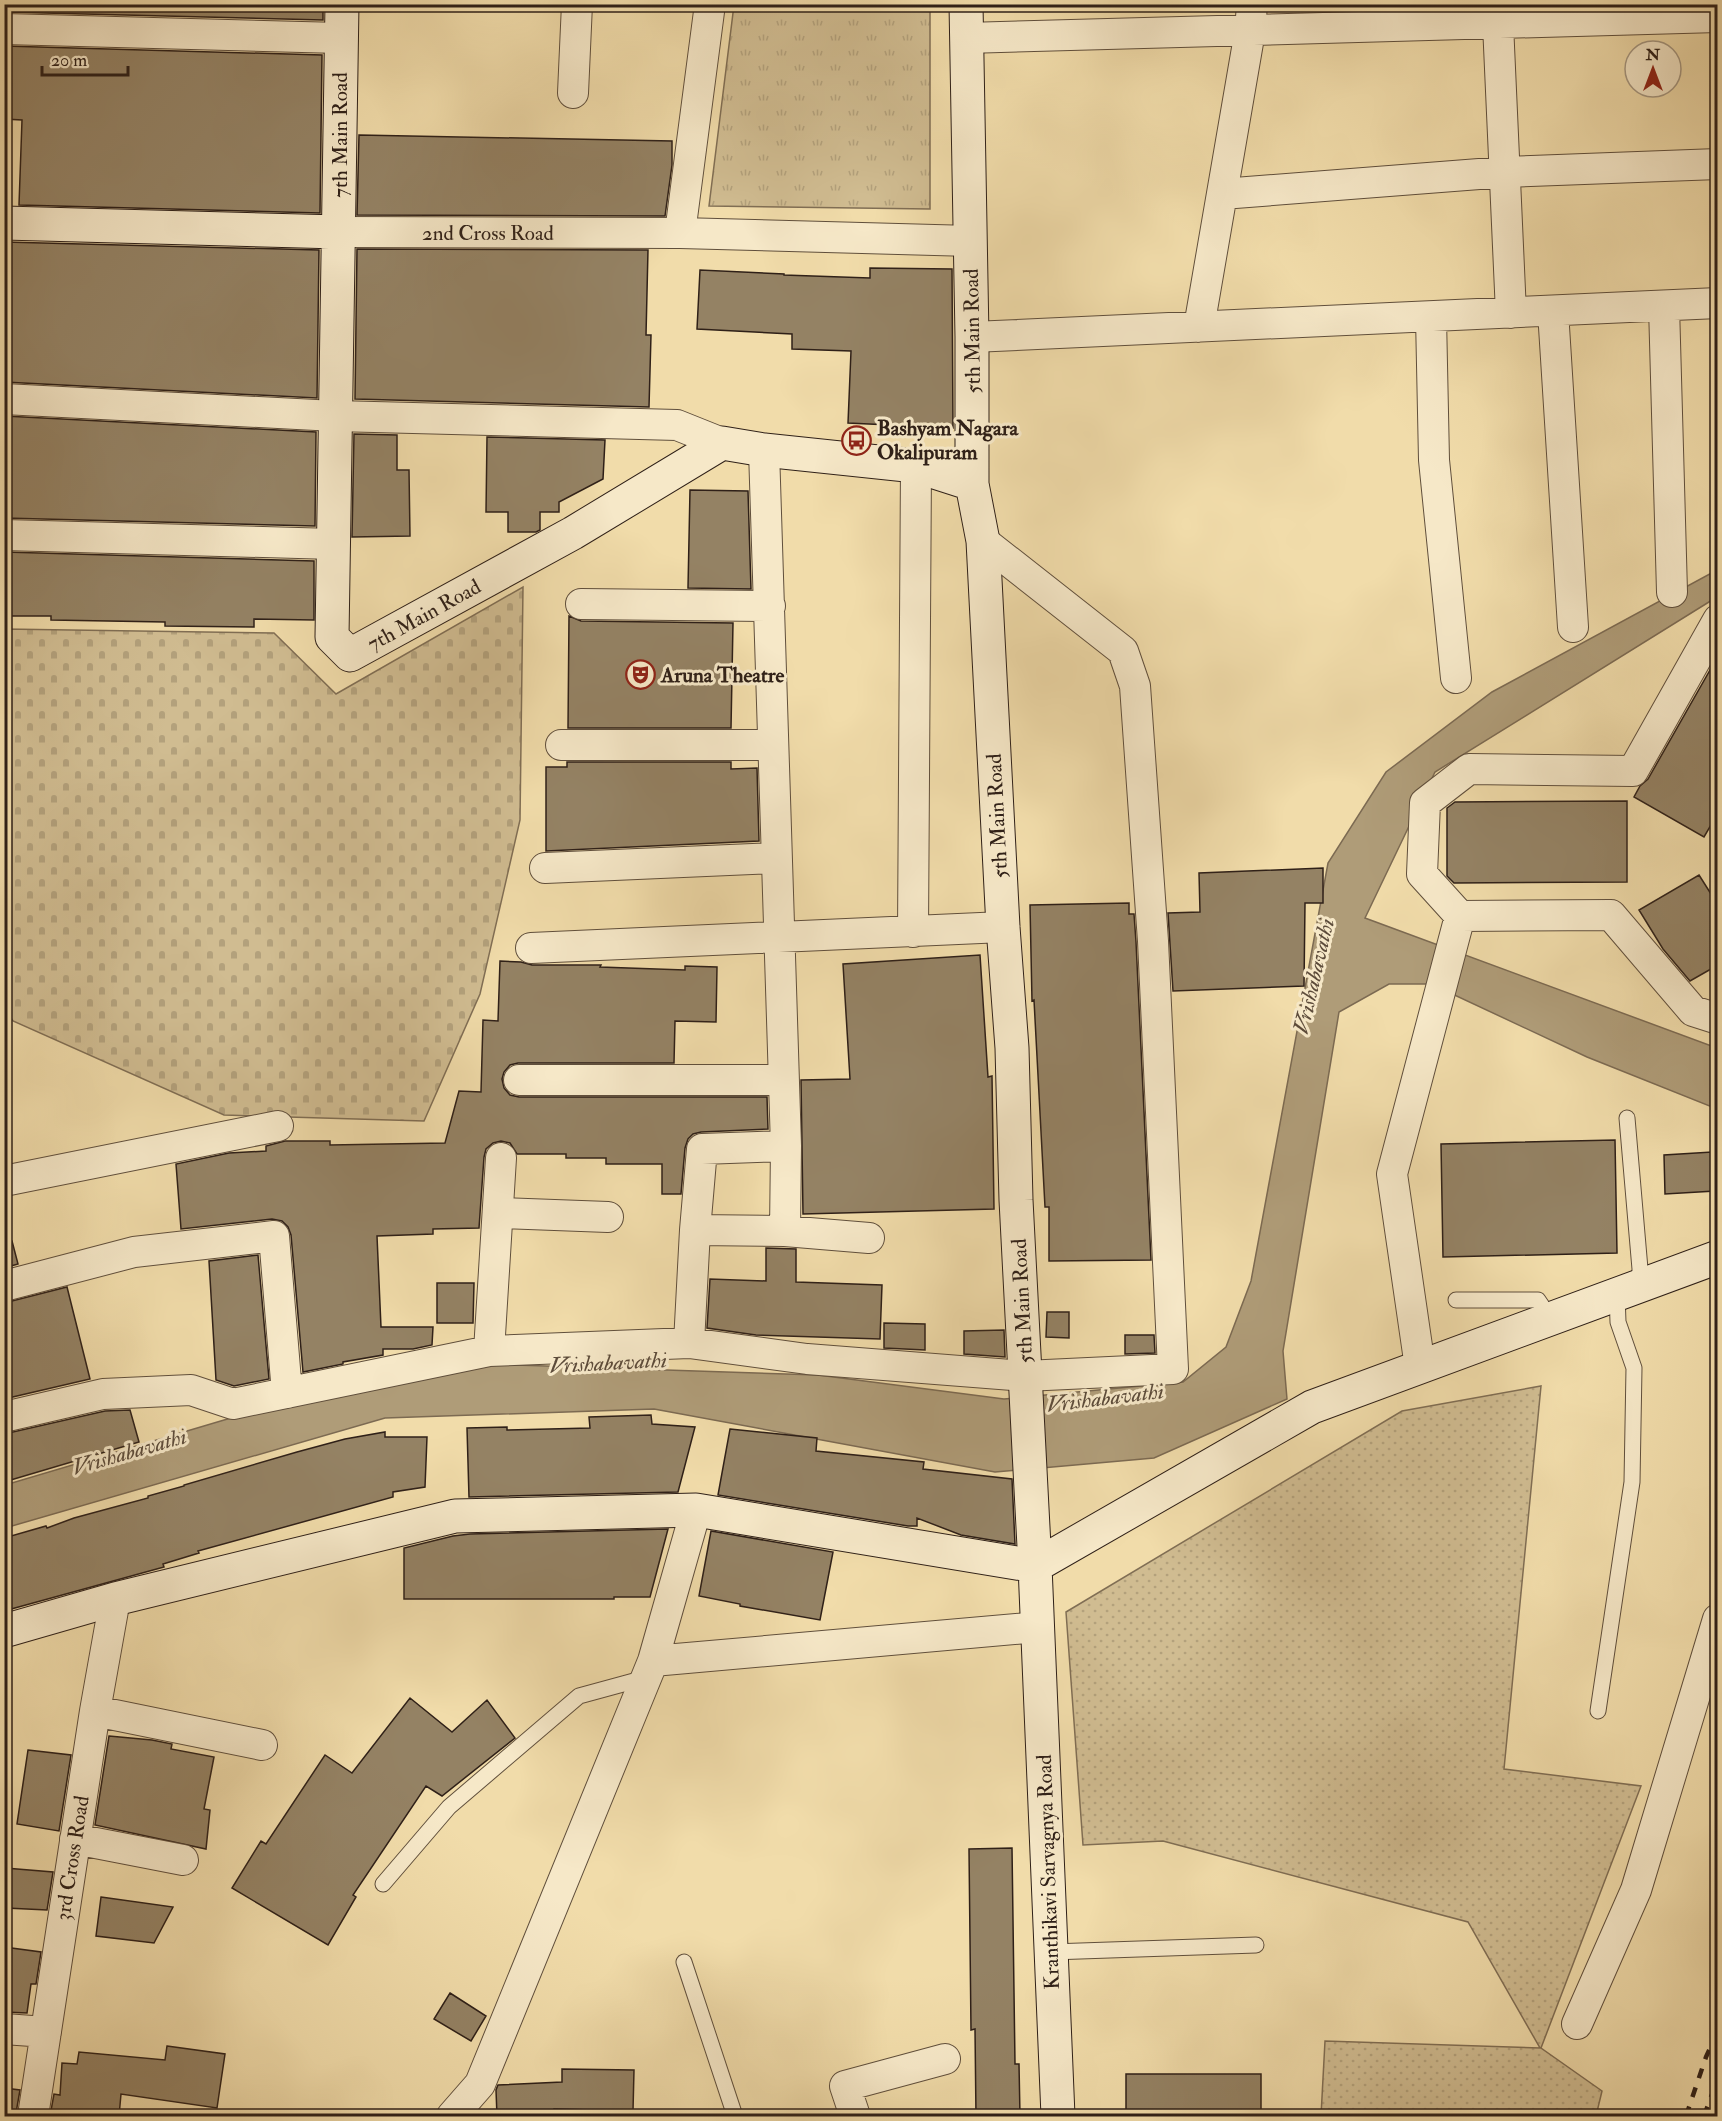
<svg xmlns="http://www.w3.org/2000/svg" width="1722" height="2121" font-family="'IM FELL Double Pica',serif">
	<style>
		.grass { fill: url(#grass-dots); stroke: #806e54; stroke-width: 1.5 }
		.cemetery { fill: url(#cemetery-stones); stroke: #806e54; stroke-width: 1.5 }
		.park { fill: url(#park-tufts); stroke: #806e54; stroke-width: 1.5 }
		.water { fill: #af9c78; stroke: #7c6a52; stroke-width: 1.5 }
		.building { fill: #948264; stroke: #2f2018; stroke-width: 1.5 }
		.lines { fill: none; stroke-linecap: round; stroke-linejoin: round }
		.lane-casing { stroke: #604f3c; stroke-width: 17 }
		.street-casing { stroke: #604f3c; stroke-width: 32 }
		.secondary-casing { stroke: #2f2018; stroke-width: 35 }
		.lane { stroke: #f6e8c8; stroke-width: 15 }
		.street { stroke: #f6e8c8; stroke-width: 30 }
		.secondary { stroke: #f6e8c8; stroke-width: 33 }
		.rail { stroke: #2f2018; stroke-width: 4.5; stroke-dasharray: 10 10; stroke-linecap: butt }
		.labels { text-anchor: middle; stroke-width: 6; stroke-linejoin: round; paint-order: stroke }
		.street-label { font-size: 21px; fill: #2f2018; stroke: #f6e8c8 }
		.poi-label { font-size: 21px; font-weight: bold; fill: #2f2018; stroke: #f6e8c8; text-anchor: start }
		.water-label { font-size: 22px; font-style: italic; fill: #5c4b3a; stroke: #f6e8c8 }
	</style>
	<defs>
		<pattern id="grass-dots" width="8" height="8" patternUnits="userSpaceOnUse" patternTransform="scale(1.5)"><rect width="8" height="8" fill="#d0bc91"/><path d="M2 2h.1M6 6h.1" fill="none" stroke="#b3a17c" stroke-width="1.8" stroke-linecap="round"/></pattern>
		<pattern id="cemetery-stones" width="16" height="16" patternUnits="userSpaceOnUse" patternTransform="scale(1.5)"><rect width="16" height="16" fill="#d0bc91"/><path d="M2 7V4a2 2 0 0 1 4 0v3zM10 15v-3a2 2 0 0 1 4 0v3z" fill="#b3a17c"/></pattern>
		<pattern id="park-tufts" width="24" height="20" patternUnits="userSpaceOnUse" patternTransform="scale(1.5)"><rect width="24" height="20" fill="#d0bc91"/><path d="M3 7l-1-3M5 7V3M7 7l1-3M15 17l-1-3M17 17v-4M19 17l1-3" fill="none" stroke="#b3a17c"/></pattern>
	</defs>
	<rect width="100%" height="100%" fill="#f1dcaa"/>
	<filter id="stains"><feTurbulence type="fractalNoise" baseFrequency=".00333" numOctaves="4"/><feColorMatrix values="0 0 0 0 .2 0 0 0 0 .09 0 0 0 0 .02 0 0 0 .5 -.17"/></filter>
	<radialGradient id="worn" r=".72"><stop offset=".6" stop-color="#630" stop-opacity="0"/><stop offset="1" stop-color="#630" stop-opacity=".3"/></radialGradient>
	<path class="grass" d="M 1541,1386 L 1504,1769 L 1641,1786 L 1541,2048 L 1602,2091 L 1596,2116 L 1321,2116 L 1325,2041 L 1540,2048 L 1468,1922 L 1163,1841 L 1083,1845 L 1066,1612 L 1402,1411 Z"/>
	<path class="cemetery" d="M 523,587 L 520,820 L 480,994 L 424,1121 L 224,1115 L 13,1021 L 4,1007 L 4,629 L 274,633 L 336,694 Z"/>
	<path class="park" d="M 734,5 L 930,5 L 930,209 L 709,206 Z"/>
	<path class="water" d="M 1717,570 L 1717,597 L 1435,772 L 1365,918 L 1717,1048 L 1717,1109 L 1587,1057 L 1431,984 L 1389,984 L 1339,1012 L 1283,1351 L 1287,1399 L 1154,1458 L 995,1472 L 654,1409 L 385,1418 L 5,1528 L 5,1485 L 251,1412 L 488,1364 L 818,1375 L 1004,1399 L 1183,1382 L 1226,1347 L 1251,1281 L 1328,863 L 1386,772 L 1492,692 Z"/>
	<path class="building" d="M 4,4 L 323,4 L 323,20 L 4,12 Z
		M 4,46 L 322,55 L 320,213 L 19,205 L 22,120 L 4,119 Z
		M 359,135 L 672,141 L 672,165 L 665,216 L 357,215 Z
		M 4,242 L 319,250 L 317,398 L 4,382 Z
		M 357,249 L 648,250 L 646,335 L 651,335 L 649,407 L 355,399 Z
		M 870,268 L 952,269 L 953,428 L 848,423 L 851,351 L 792,349 L 792,334 L 697,329 L 700,270 L 784,274 L 784,275 L 870,278 Z
		M 4,416 L 316,432 L 315,526 L 4,518 Z
		M 354,434 L 397,435 L 397,470 L 409,470 L 410,536 L 352,537 Z
		M 487,437 L 605,440 L 603,479 L 559,502 L 559,512 L 540,512 L 540,530 L 536,532 L 508,532 L 508,512 L 486,512 Z
		M 690,490 L 748,491 L 751,589 L 688,588 Z
		M 4,552 L 314,561 L 314,620 L 254,619 L 254,627 L 165,626 L 165,622 L 51,620 L 51,616 L 4,616 Z
		M 569,616 L 581,621 L 733,623 L 731,728 L 568,728 Z
		M 1718,656 L 1718,813 L 1704,837 L 1634,797 L 1640,786 L 1648,779 Z
		M 567,762 L 731,762 L 731,769 L 757,768 L 759,841 L 546,851 L 546,767 L 567,767 Z
		M 1627,801 L 1627,882 L 1454,883 L 1447,876 L 1447,808 L 1455,802 Z
		M 1323,868 L 1323,903 L 1305,903 L 1304,986 L 1173,991 L 1168,913 L 1200,912 L 1199,873 Z
		M 1699,875 L 1718,905 L 1718,965 L 1690,981 L 1663,949 L 1639,910 Z
		M 1129,903 L 1129,914 L 1134,914 L 1136,942 L 1151,1260 L 1049,1261 L 1049,1207 L 1045,1207 L 1034,1000 L 1032,1001 L 1030,905 Z
		M 980,955 L 988,1077 L 992,1076 L 994,1209 L 803,1214 L 801,1080 L 850,1079 L 843,964 Z
		M 500,961 L 521,962 L 532,965 L 601,965 L 600,967 L 685,970 L 685,966 L 717,967 L 716,1022 L 675,1021 L 674,1063 L 518,1063 L 510,1065 L 504,1072 L 502,1079 L 504,1088 L 510,1095 L 519,1097 L 767,1097 L 768,1129 L 701,1132 L 693,1134 L 688,1139 L 685,1148 L 681,1194 L 662,1194 L 662,1164 L 606,1164 L 606,1158 L 566,1158 L 566,1154 L 517,1154 L 510,1143 L 501,1141 L 493,1143 L 486,1149 L 484,1157 L 479,1228 L 433,1229 L 433,1234 L 377,1236 L 381,1327 L 433,1327 L 432,1345 L 413,1349 L 383,1349 L 383,1355 L 343,1362 L 343,1364 L 303,1372 L 291,1235 L 288,1227 L 282,1221 L 272,1219 L 181,1229 L 176,1164 L 229,1153 L 266,1151 L 266,1146 L 285,1141 L 330,1141 L 330,1145 L 445,1143 L 459,1091 L 481,1092 L 483,1020 L 498,1021 Z
		M 1615,1140 L 1617,1253 L 1443,1257 L 1441,1144 Z
		M 1712,1152 L 1715,1191 L 1665,1194 L 1664,1155 Z
		M 12,1241 L 18,1264 L 4,1268 L 4,1242 Z
		M 766,1248 L 796,1249 L 796,1282 L 882,1285 L 880,1339 L 756,1335 L 707,1328 L 710,1279 L 766,1281 Z
		M 258,1255 L 269,1379 L 234,1386 L 216,1380 L 209,1261 Z
		M 437,1283 L 474,1283 L 473,1323 L 437,1323 Z
		M 67,1287 L 90,1379 L 4,1399 L 4,1303 Z
		M 1047,1312 L 1069,1312 L 1069,1338 L 1046,1337 Z
		M 884,1323 L 925,1324 L 925,1350 L 884,1348 Z
		M 1004,1330 L 1005,1357 L 964,1354 L 964,1331 Z
		M 1125,1335 L 1154,1335 L 1155,1353 L 1125,1354 Z
		M 130,1410 L 139,1442 L 4,1482 L 4,1434 L 105,1411 Z
		M 651,1415 L 652,1424 L 695,1427 L 678,1492 L 469,1497 L 467,1428 L 507,1427 L 507,1430 L 590,1428 L 589,1417 Z
		M 730,1429 L 817,1438 L 816,1451 L 924,1462 L 923,1469 L 1012,1479 L 1015,1544 L 961,1535 L 917,1518 L 917,1526 L 908,1526 L 718,1495 Z
		M 385,1432 L 385,1437 L 427,1437 L 425,1487 L 393,1492 L 393,1497 L 198,1551 L 199,1553 L 163,1564 L 164,1567 L 4,1611 L 4,1538 L 46,1526 L 47,1528 L 74,1518 L 148,1498 L 148,1496 L 184,1486 L 184,1485 L 297,1452 L 345,1439 Z
		M 668,1529 L 650,1597 L 614,1597 L 614,1599 L 404,1599 L 404,1548 L 453,1536 L 470,1534 Z
		M 711,1531 L 833,1552 L 820,1620 L 740,1606 L 740,1604 L 699,1596 Z
		M 410,1698 L 452,1732 L 487,1700 L 515,1738 L 442,1796 L 426,1786 L 353,1895 L 356,1897 L 328,1945 L 232,1888 L 261,1841 L 266,1844 L 325,1755 L 352,1773 Z
		M 109,1736 L 152,1740 L 172,1744 L 171,1749 L 214,1757 L 204,1809 L 210,1810 L 206,1849 L 95,1825 Z
		M 28,1750 L 71,1755 L 59,1831 L 17,1824 Z
		M 1012,1848 L 1015,2064 L 1019,2064 L 1020,2116 L 976,2116 L 975,2029 L 971,2030 L 969,1849 Z
		M 5,1868 L 53,1872 L 47,1910 L 6,1908 Z
		M 101,1897 L 173,1907 L 154,1943 L 96,1936 Z
		M 4,1947 L 41,1952 L 36,1984 L 31,1984 L 27,2013 L 4,2012 Z
		M 450,1993 L 486,2016 L 471,2041 L 434,2019 Z
		M 167,2046 L 225,2054 L 217,2108 L 121,2094 L 119,2116 L 50,2116 L 54,2094 L 60,2095 L 62,2063 L 77,2064 L 79,2052 L 165,2060 Z
		M 562,2069 L 634,2070 L 633,2111 L 554,2109 L 554,2116 L 497,2116 L 496,2090 L 498,2085 L 562,2082 Z
		M 1126,2074 L 1261,2074 L 1261,2116 L 1126,2116 Z
		M 4,2088 L 20,2090 L 16,2113 L 4,2112 Z"/>
	<g class="lines">
		<defs>
			<path id="lane" d="M 1627,1118 L 1640,1269 L 1639,1286
				M 1456,1300 L 1538,1300 L 1551,1319
				M 1598,1711 L 1632,1482 L 1634,1368 L 1618,1322 L 1617,1294
				M 383,1884 L 449,1807 L 579,1696 L 634,1681 L 644,1684
				M 1051,1952 L 1256,1945
				M 684,1962 L 735,2116"/>
			<path id="street" d="M 1496,4 L 1498,24 L 1511,313
				M 4,29 L 340,38
				M 966,38 L 1718,17
				M 573,93 L 577,4
				M 1222,194 L 1505,172 L 1718,164
				M 339,232 L 680,233 L 971,241
				M 680,233 L 710,4
				M 1664,306 L 1672,592
				M 1553,311 L 1573,627
				M 1431,317 L 1434,460 L 1456,678
				M 1199,327 L 1250,31 L 1252,4
				M 972,337 L 1718,303
				M 4,399 L 335,416 L 677,425 L 722,443
				M 764,450 L 786,1146 L 785,1231
				M 4,535 L 334,544
				M 581,604 L 770,606
				M 1718,620 L 1633,771 L 1469,769 L 1425,803 L 1422,874 L 1460,916 L 1611,915 L 1693,1011 L 1718,1019
				M 561,745 L 773,745
				M 545,868 L 776,858
				M 913,932 L 916,466
				M 531,948 L 1003,927
				M 519,1080 L 783,1080
				M 4,1181 L 278,1126
				M 498,1213 L 608,1217
				M 695,1230 L 702,1149 L 786,1146
				M 4,1286 L 134,1252 L 274,1236 L 287,1393
				M 689,1343 L 695,1230 L 785,1231 L 869,1238
				M 489,1351 L 501,1158
				M 1420,1367 L 1392,1174 L 1460,916
				M 4,1417 L 103,1394 L 191,1390 L 233,1404 L 489,1351 L 689,1343 L 807,1359 L 1025,1376 L 1173,1369 L 1153,941 L 1135,686 L 1123,651 L 983,541
				M 653,1661 L 1038,1627
				M 95,1711 L 262,1745
				M 75,1839 L 183,1860
				M 1577,2024 L 1636,1890 L 1718,1619
				M 4,2029 L 46,2032
				M 33,2116 L 95,1711 L 115,1599
				M 452,2116 L 480,2084 L 653,1661 L 696,1510
				M 855,2116 L 845,2086 L 945,2059"/>
			<path id="secondary" d="M 342,4 L 332,637 L 350,655 L 573,533 L 722,443 L 764,450 L 916,466 L 972,484
				M 966,4 L 972,337 L 972,484 L 983,541 L 1003,927 L 1012,1048 L 1016,1200 L 1035,1566 L 1058,2116
				M 4,223 L 339,232
				M 4,1631 L 115,1599 L 455,1516 L 696,1510 L 1035,1566 L 1312,1407 L 1718,1257"/>
		</defs>
		<use href="#lane" class="lane-casing"/>
		<use href="#street" class="street-casing"/>
		<use href="#secondary" class="secondary-casing"/>
		<use href="#lane" class="lane"/>
		<use href="#street" class="street"/>
		<use href="#secondary" class="secondary"/>
		<path class="rail" d="M 1686,2116 L 1706,2057 L 1718,2031
			M 1704,2116 L 1718,2078"/>
	</g>
	<defs>
		<symbol id="bus-ring" viewBox="-11 -11 22 22"><circle r="9.5" fill="#f6e8c8" stroke="#8f2418" stroke-width="1.5"/><path d="M-5-6H5V4H4V6H2V4H-2V6H-4V4H-5ZM-3.5-4V0h7V-4ZM-3.5 1.2v1.5H-2V1.2ZM2 1.2v1.5H3.5V1.2Z" fill="#8f2418"/></symbol>
		<symbol id="theatre-ring" viewBox="-11 -11 22 22"><circle r="9.5" fill="#f6e8c8" stroke="#8f2418" stroke-width="1.5"/><path d="M-5-5.5Q0-4 5-5.5V0Q5 5 0 6Q-5 5-5 0ZM-3.3-2.5H-1v1.5H-3.3ZM1-2.5H3.3v1.5H1ZM-2.8 1Q0 5.5 2.8 1Z" fill="#8f2418"/></symbol>
	</defs>
	<g fill-rule="evenodd">
		<use href="#bus-ring" x="840" y="424" width="33" height="33"/>
		<use href="#theatre-ring" x="624" y="658" width="33" height="33"/>
	</g>
	<g class="labels">
		<g class="street-label">
			<text transform="translate(340 135) rotate(-90)" y="7">7th Main Road</text>
			<text x="488" y="240">2nd Cross Road</text>
			<text transform="translate(972 331) rotate(-91)" y="7">5th Main Road</text>
			<text transform="translate(424 615) rotate(-29)" y="7">7th Main Road</text>
			<text transform="translate(997 816) rotate(-93)" y="7">5th Main Road</text>
			<text transform="translate(1022 1301) rotate(-93)" y="7">5th Main Road</text>
			<text transform="translate(72 1858) rotate(-81)" y="7">3rd Cross Road</text>
			<text transform="translate(1048 1872) rotate(-92)" y="7">Kranthikavi Sarvagnya Road</text>
		</g>
		<g class="poi-label">
			<text x="877" y="435">Bashyam Nagara<tspan x="877" dy="24">Okalipuram</tspan></text>
			<text x="661" y="682">Aruna Theatre</text>
		</g>
		<g class="water-label">
			<text transform="translate(1313 976) rotate(-77)" y="8">Vrishabavathi</text>
			<text transform="translate(608 1362) rotate(-3)" y="8">Vrishabavathi</text>
			<text transform="translate(1105 1397) rotate(-7)" y="8">Vrishabavathi</text>
			<text transform="translate(129 1451) rotate(-16)" y="8">Vrishabavathi</text>
		</g>
	</g>
	<rect width="1722" height="2121" fill="none" stroke="#f1dcaa" stroke-width="24"/>
	<rect x="6" y="6" width="1710" height="2109" fill="none" stroke="#2f2018" stroke-width="3"/>
	<rect x="12" y="12" width="1698" height="2097" fill="none" stroke="#2f2018" stroke-width="1.5"/>
	<g transform="translate(1653 69)"><circle r="28" fill="#f6e8c8" stroke="#a69882" stroke-width="1.5"/>
	<path d="M0-4.5L10 22L0 15L-10 22Z" fill="#8f2418"/>
	<text y="-9" font-size="16" font-weight="bold" text-anchor="middle" fill="#2f2018">N</text>
	</g>
	<path d="M42 66v9h86v-9" fill="none" stroke="#2f2018" stroke-width="3"/>
	<text x="51" y="66" font-size="18" fill="#2f2018" stroke="#f6e8c8" stroke-width="4.5" paint-order="stroke">20 m</text>
	<rect width="100%" height="100%" filter="url(#stains)"/>
	<rect width="100%" height="100%" fill="url(#worn)"/>
</svg>
